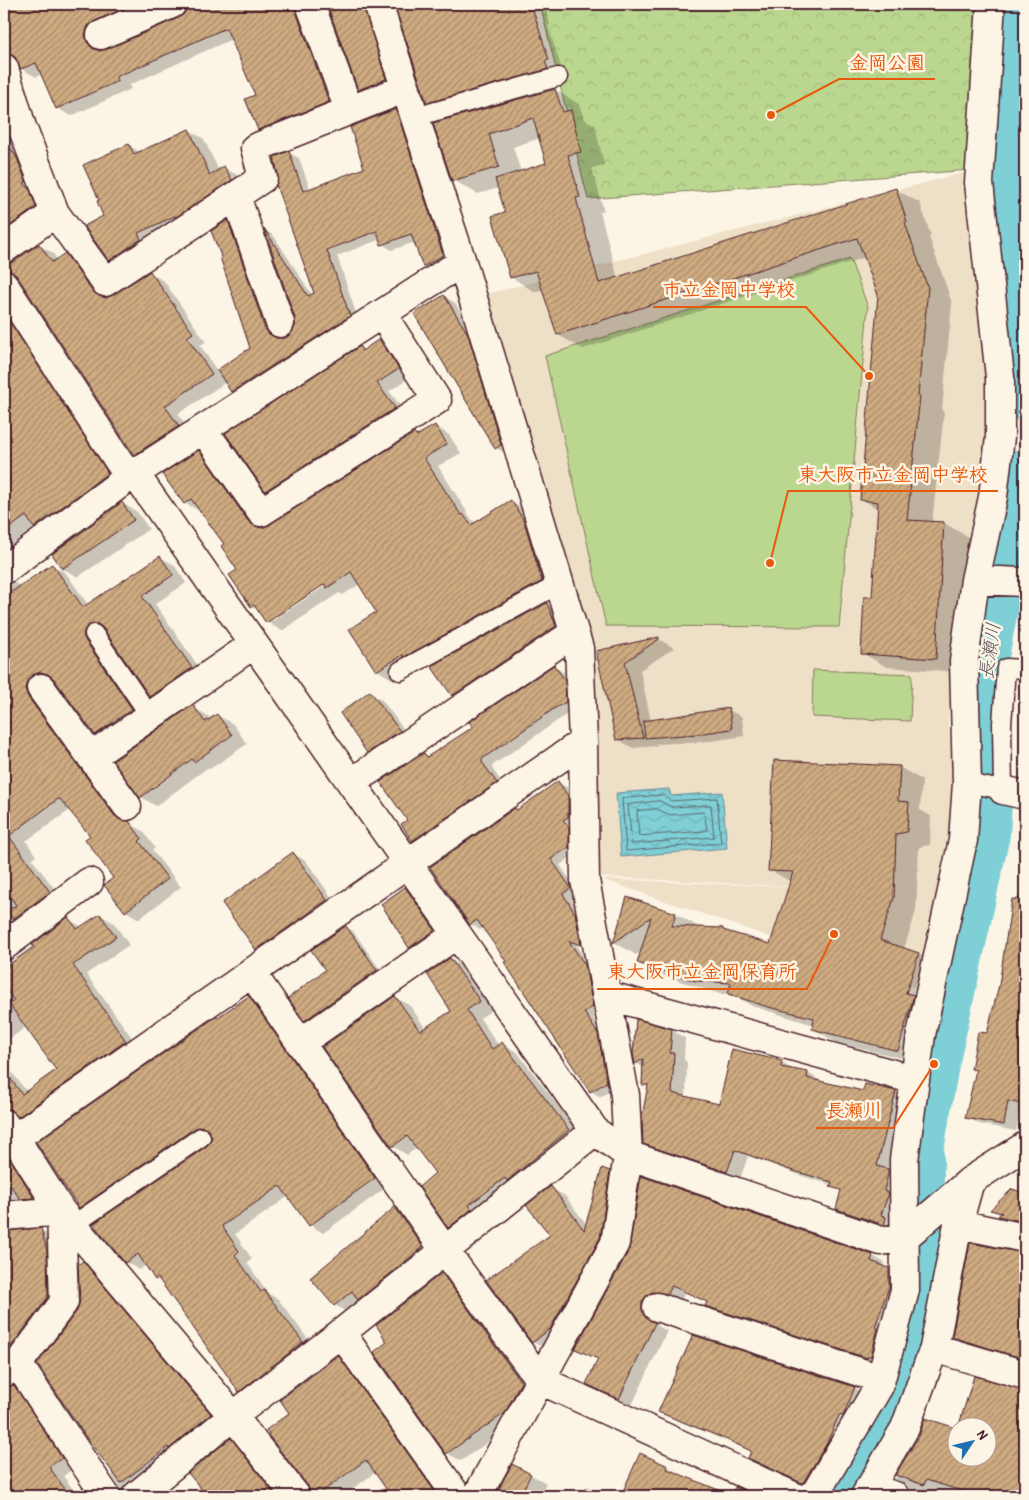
<svg xmlns="http://www.w3.org/2000/svg" width="1029" height="1500" font-family="'Patrick Hand','Klee One',sans-serif">
	<style>
		.built { fill: #eedfc7 }
		.grass { fill: #bbd78f; stroke: #827b5d }
		.park { fill: url(#park-crowns); stroke: #827b5d }
		.water { fill: url(#water-waves); stroke: #6a8992 }
		.shadow { fill: #0003; fill-rule: evenodd }
		.lines { fill: none; stroke-linecap: round; stroke-linejoin: round }
		.shore { stroke: #5f666f; stroke-width: 1 }
		.river { stroke: #7fd0d6; stroke-width: 50 }
		.building { fill: url(#building-hatch); stroke: #4a1f2b }
		.service-casing { stroke: #4a1f2b; stroke-width: 21 }
		.minor-casing { stroke: #4a1f2b; stroke-width: 31 }
		.service { stroke: #fcf5e5; stroke-width: 18 }
		.minor { stroke: #fcf5e5; stroke-width: 28 }
		.labels { text-anchor: middle; stroke-width: 5; stroke-linejoin: round; paint-order: stroke }
		.water-label { font-size: 19px; font-style: italic; fill: #5a545e; stroke: #fcf5e5 }
		.leader { fill: none; stroke: #e8590c; stroke-width: 2 }
		.callout-dot { fill: #e8590c; stroke: #fcf5e5; stroke-width: 2 }
		.callout-label { font-size: 19px; text-anchor: middle; font-weight: bold; fill: #e8590c; stroke: #fcf5e5; stroke-width: 5; stroke-linejoin: round; paint-order: stroke }
	</style>
	<defs>
		<pattern id="park-crowns" width="20" height="18" patternUnits="userSpaceOnUse" patternTransform="scale(1.25)"><rect width="20" height="18" fill="#bbd78f"/><path d="M2 6a3 3 0 1 1 6 0M12 15a3 3 0 1 1 6 0" fill="none" stroke="#a2b87c"/></pattern>
		<pattern id="water-waves" width="16" height="10" patternUnits="userSpaceOnUse" patternTransform="scale(1.25)"><rect width="16" height="10" fill="#7fd0d6"/><path d="M0 5q4-4 8 0t8 0" fill="none" stroke="#6fb2b8"/></pattern>
		<pattern id="building-hatch" width="6" height="6" patternUnits="userSpaceOnUse" patternTransform="scale(1.25)"><rect width="6" height="6" fill="#ceab81"/><path d="M-1 1l2-2M0 6l6-6M5 7l2-2" fill="none" stroke="#a98b6a"/></pattern>
	</defs>
	<rect width="100%" height="100%" fill="#fcf5e5"/>
	<filter id="ink" filterUnits="userSpaceOnUse"><feTurbulence type="fractalNoise" baseFrequency=".02" numOctaves="2"/><feDisplacementMap in="SourceGraphic" scale="10" xChannelSelector="R" yChannelSelector="G"/><feConvolveMatrix kernelMatrix="1 2 1 2 8 2 1 2 1" color-interpolation-filters="sRGB"/></filter>
	<g filter="url(#ink)">
		<path class="built" d="M 971,171 L 992,397 L 984,497 L 948,717 L 954,795 L 938,893 L 918,988 L 601,879 L 907,892 L 601,877 L 597,848 L 596,705 L 586,629 L 486,294 Z"/>
		<path class="grass" d="M 850,259 L 868,307 L 839,627 L 606,626 L 545,356 Z
			M 813,670 L 912,674 L 910,721 L 812,717 Z"/>
		<path class="park" d="M 540,4 L 981,4 L 971,170 L 588,199 Z"/>
		<path class="water" d="M 669,789 L 671,796 L 722,792 L 727,848 L 621,857 L 616,793 Z"/>
		<path class="shadow" d="M 4,4 L 43,4 L 44,6 L 49,4 L 165,4 L 99,41 L 101,51 L 108,51 L 179,19 L 186,14 L 188,4 L 311,4 L 343,110 L 273,137 L 259,129 L 256,96 L 232,39 L 129,85 L 131,89 L 71,116 L 57,108 L 42,74 L 36,77 L 22,69 L 18,60 L 14,60 L 4,70 Z
			M 328,4 L 379,4 L 399,87 L 373,97 L 359,89 Z
			M 396,4 L 545,4 L 550,25 L 548,26 L 561,67 L 557,68 L 560,76 L 440,109 L 428,102 Z
			M 4,85 L 49,215 L 4,250 Z
			M 555,90 L 579,104 L 584,119 L 595,125 L 604,165 L 592,168 L 604,211 L 600,212 L 618,279 L 895,189 L 920,203 L 931,236 L 929,237 L 952,303 L 942,411 L 944,412 L 932,523 L 944,523 L 968,537 L 960,672 L 887,667 L 862,653 L 874,599 L 879,510 L 862,499 L 879,295 L 866,257 L 583,349 L 558,335 L 543,289 L 535,292 L 511,277 L 507,213 L 499,188 L 478,194 L 453,180 L 435,124 ZM 540,138 L 548,164 L 521,172 L 513,147 Z
			M 396,110 L 406,116 L 453,261 L 434,272 L 424,267 L 415,242 L 392,250 L 382,244 L 381,239 L 337,256 L 359,322 L 242,397 L 232,392 L 226,382 L 178,414 L 192,434 L 148,463 L 134,454 L 19,277 L 9,280 L 4,286 L 4,263 L 5,266 L 14,263 L 39,245 L 53,253 L 57,260 L 65,254 L 79,262 L 105,299 L 114,296 L 150,273 L 164,281 L 206,342 L 200,345 L 217,371 L 251,349 L 228,221 L 238,227 L 275,335 L 278,339 L 286,339 L 292,334 L 296,327 L 296,318 L 266,231 L 274,236 L 312,295 L 316,294 L 289,153 L 299,158 L 310,189 L 366,169 Z
			M 189,130 L 204,139 L 219,171 L 224,168 L 239,176 L 247,188 L 125,269 L 110,260 L 105,216 L 101,200 L 129,146 L 140,152 Z
			M 444,296 L 455,303 L 478,342 L 507,454 L 496,448 Z
			M 4,300 L 121,482 L 49,535 L 35,527 L 4,550 Z
			M 379,340 L 392,348 L 411,377 L 389,391 L 408,416 L 279,497 L 266,490 L 360,348 L 364,350 Z
			M 435,426 L 449,435 L 461,453 L 438,466 L 472,520 L 477,523 L 511,502 L 525,510 L 556,589 L 417,663 L 392,679 L 377,670 L 378,613 L 360,584 L 343,595 L 339,593 L 282,631 L 267,622 L 259,610 L 252,606 L 238,570 L 226,545 L 201,510 L 199,511 L 185,503 L 199,452 L 214,460 L 261,529 L 270,526 L 414,435 L 418,437 ZM 329,580 L 331,582 L 272,621 L 272,618 Z
			M 122,503 L 137,512 L 149,529 L 78,577 L 62,568 Z
			M 160,557 L 174,565 L 186,583 L 155,604 L 205,676 L 165,704 L 151,696 L 107,631 L 102,633 L 146,717 L 110,742 L 96,734 L 56,680 L 46,683 L 42,706 L 127,822 L 143,831 L 155,848 L 152,850 L 181,887 L 139,919 L 126,911 L 114,878 L 91,836 L 70,810 L 26,841 L 36,856 L 32,859 L 63,900 L 4,948 L 4,585 L 5,587 L 15,583 L 21,587 L 52,565 L 66,573 L 88,605 Z
			M 547,604 L 559,611 L 567,633 L 465,702 L 453,695 Z
			M 659,639 L 674,648 L 640,670 L 651,721 L 729,710 L 742,717 L 744,736 L 711,741 L 659,744 L 656,743 L 657,746 L 633,748 L 617,739 L 598,652 Z
			M 554,667 L 565,673 L 575,687 L 576,708 L 493,765 L 492,768 L 506,789 L 424,846 L 413,840 L 424,754 L 430,757 L 474,727 Z
			M 370,693 L 382,700 L 410,738 L 379,759 L 368,752 Z
			M 193,707 L 208,716 L 211,720 L 217,715 L 233,724 L 247,744 L 210,769 L 207,768 L 156,806 L 141,797 Z
			M 1025,731 L 1025,759 L 1019,755 Z
			M 899,767 L 922,780 L 920,810 L 931,816 L 930,845 L 919,847 L 916,911 L 904,949 L 919,954 L 942,968 L 921,1063 L 836,1042 L 813,1029 L 814,1025 L 752,1006 L 732,994 L 720,994 L 661,975 L 639,962 L 642,951 L 636,955 L 614,942 L 628,898 L 676,914 L 699,927 L 698,928 L 723,929 L 731,934 L 770,945 L 791,882 L 770,870 Z
			M 559,783 L 568,788 L 577,802 L 578,852 L 560,865 L 579,893 L 571,900 L 584,919 L 590,949 L 577,945 L 594,971 L 602,1012 L 593,1018 L 607,1040 L 616,1087 L 600,1097 L 591,1091 L 507,961 L 484,927 L 480,930 L 471,924 L 518,811 Z
			M 294,854 L 306,861 L 339,908 L 270,956 L 257,949 Z
			M 405,889 L 413,893 L 442,934 L 418,951 L 410,947 Z
			M 1018,895 L 1025,896 L 1025,1109 L 1021,1108 L 1016,1131 L 979,1124 L 967,1117 L 977,1071 L 973,1068 L 988,1035 L 1011,938 Z
			M 100,915 L 114,923 L 129,945 L 86,974 L 140,1049 L 33,1124 L 17,1116 L 9,1119 L 4,1125 L 4,1062 L 27,1092 L 57,1071 L 26,1027 L 4,1043 L 4,961 L 7,963 L 14,960 L 68,919 L 82,927 Z
			M 346,927 L 353,931 L 384,975 L 312,1024 L 305,1020 Z
			M 450,959 L 465,968 L 494,1009 L 480,1018 L 499,1046 L 502,1044 L 517,1052 L 583,1139 L 463,1235 L 449,1227 L 437,1174 L 418,1147 L 407,1155 L 393,1146 L 395,997 L 410,1006 L 426,1029 L 452,1011 Z
			M 249,998 L 262,1005 L 388,1186 L 323,1233 L 310,1225 L 289,1196 L 235,1234 L 252,1259 L 247,1263 L 269,1294 L 278,1299 L 316,1350 L 253,1399 L 240,1391 L 162,1282 L 156,1279 L 147,1265 L 139,1270 L 126,1262 L 208,1147 L 213,1137 L 212,1134 L 93,1215 L 80,1207 L 219,1018 Z
			M 671,1030 L 685,1038 L 684,1060 L 687,1062 L 686,1097 L 720,1105 L 733,1050 L 782,1063 L 796,1071 L 808,1073 L 821,1081 L 821,1083 L 864,1093 L 866,1085 L 896,1092 L 909,1100 L 896,1232 L 851,1216 L 837,1208 L 842,1192 L 832,1185 L 802,1176 L 748,1156 L 740,1179 L 658,1151 L 644,1143 L 649,1088 L 644,1084 L 644,1068 L 636,1063 L 634,1054 Z
			M 4,1139 L 41,1196 L 26,1207 L 4,1217 Z
			M 609,1172 L 623,1180 L 614,1246 L 547,1350 L 533,1342 L 552,1236 L 551,1188 L 565,1196 L 587,1225 Z
			M 642,1177 L 873,1256 L 885,1263 L 884,1267 L 901,1276 L 879,1364 L 719,1313 L 707,1306 L 708,1302 L 685,1292 L 681,1301 L 654,1318 L 658,1326 L 667,1331 L 632,1405 L 588,1384 L 599,1360 L 577,1348 L 630,1251 Z
			M 1012,1191 L 1025,1195 L 1025,1226 L 1012,1223 L 992,1209 Z
			M 395,1208 L 405,1214 L 433,1253 L 368,1305 L 359,1299 L 345,1311 L 335,1305 L 312,1278 Z
			M 40,1230 L 54,1238 L 62,1305 L 4,1362 L 4,1231 L 5,1233 Z
			M 1025,1254 L 1025,1361 L 966,1344 L 953,1336 L 1022,1255 Z
			M 83,1263 L 98,1272 L 225,1423 L 142,1492 L 126,1483 L 126,1486 L 140,1494 L 129,1496 L 122,1492 L 112,1475 L 115,1473 L 78,1311 L 81,1302 Z
			M 442,1274 L 456,1282 L 535,1391 L 519,1420 L 461,1461 L 447,1453 L 389,1343 Z
			M 693,1336 L 855,1388 L 867,1395 L 814,1489 L 750,1458 L 753,1452 L 672,1418 L 660,1411 Z
			M 338,1357 L 353,1365 L 446,1496 L 393,1496 L 376,1472 L 342,1496 L 312,1496 L 291,1413 Z
			M 13,1387 L 29,1396 L 76,1467 L 63,1476 L 78,1496 L 4,1496 L 4,1390 Z
			M 1021,1391 L 1025,1391 L 1025,1496 L 973,1496 L 947,1489 L 944,1496 L 911,1496 L 908,1486 L 895,1479 L 920,1436 L 926,1420 L 956,1429 L 956,1458 L 986,1458 Z
			M 231,1440 L 246,1449 L 284,1496 L 211,1496 L 206,1494 Z
			M 641,1454 L 668,1467 L 683,1476 L 682,1477 L 731,1496 L 622,1496 Z
			M 513,1465 L 546,1483 L 539,1496 L 496,1496 Z
			M 586,1486 L 610,1496 L 582,1496 Z"/>
		<g class="lines">
			<path class="shore" d="M 663,795 L 671,801 L 717,798 L 721,843 L 626,851 L 622,799 Z
				M 660,801 L 671,807 L 711,805 L 714,837 L 632,844 L 628,805 Z
				M 657,809 L 670,815 L 704,812 L 707,830 L 704,831 L 639,836 L 637,811 Z"/>
			<path class="river" d="M 1018,4 L 1005,175 L 1025,397
				M 843,1496 L 862,1456 L 906,1376 L 923,1327 L 930,1266 L 919,1185 L 919,1148 L 934,1064 L 985,834 L 987,803 L 982,666 L 996,594 L 1021,500 L 1025,473"/>
		</g>
		<path class="building" d="M 4,4 L 134,4 L 95,21 L 88,26 L 85,34 L 87,42 L 92,48 L 100,51 L 107,49 L 178,18 L 184,14 L 186,9 L 197,4 L 295,4 L 295,9 L 329,102 L 258,130 L 245,99 L 255,95 L 226,28 L 116,77 L 118,81 L 56,109 L 36,63 L 21,69 L 15,57 L 8,53 L 4,53 Z
			M 327,4 L 363,4 L 386,79 L 358,90 Z
			M 394,4 L 531,4 L 549,60 L 545,61 L 548,69 L 427,103 Z
			M 555,89 L 563,112 L 571,110 L 581,152 L 568,155 L 580,197 L 576,198 L 599,283 L 896,188 L 907,222 L 905,223 L 928,288 L 918,396 L 920,396 L 907,520 L 944,522 L 936,659 L 861,654 L 864,597 L 872,597 L 878,502 L 860,500 L 878,295 L 857,238 L 557,335 L 536,271 L 510,278 L 492,216 L 505,212 L 495,179 L 546,163 L 533,118 L 489,134 L 499,167 L 452,181 L 433,123 Z
			M 396,109 L 443,255 L 423,267 L 411,234 L 381,245 L 377,231 L 327,250 L 350,316 L 231,392 L 217,370 L 250,348 L 220,257 L 221,256 L 211,231 L 228,220 L 265,329 L 269,334 L 277,338 L 286,338 L 291,334 L 295,326 L 295,318 L 264,228 L 308,296 L 314,293 L 276,185 L 278,175 L 274,157 L 289,151 L 303,191 L 364,168 L 350,127 Z
			M 189,129 L 210,175 L 224,166 L 232,180 L 176,217 L 175,216 L 138,233 L 141,239 L 109,261 L 84,226 L 103,216 L 97,201 L 99,200 L 83,165 L 129,144 L 134,154 Z
			M 4,138 L 17,158 L 26,182 L 24,183 L 30,190 L 36,207 L 4,230 Z
			M 39,244 L 52,262 L 65,253 L 92,291 L 99,296 L 106,298 L 113,295 L 150,271 L 193,333 L 187,337 L 212,374 L 165,406 L 179,426 L 134,455 L 17,276 L 11,271 L 4,269 L 4,264 L 13,262 Z
			M 444,295 L 468,334 L 501,445 L 495,449 L 414,314 Z
			M 4,313 L 108,473 L 34,528 L 26,516 L 4,532 Z
			M 379,339 L 399,369 L 377,383 L 395,408 L 265,491 L 225,433 L 360,346 L 362,351 Z
			M 435,425 L 447,444 L 424,458 L 461,515 L 463,514 L 471,525 L 511,500 L 524,521 L 542,581 L 404,657 L 403,655 L 376,671 L 349,629 L 376,612 L 351,572 L 327,588 L 325,584 L 266,623 L 254,605 L 251,607 L 229,575 L 237,570 L 221,546 L 224,544 L 191,499 L 184,504 L 162,474 L 199,450 L 248,521 L 255,526 L 262,528 L 269,525 L 414,433 L 416,436 Z
			M 122,502 L 134,520 L 62,569 L 52,554 Z
			M 160,556 L 173,575 L 142,596 L 192,668 L 150,697 L 103,628 L 98,624 L 93,624 L 85,629 L 83,634 L 85,640 L 132,709 L 95,735 L 54,679 L 48,674 L 40,672 L 32,675 L 27,681 L 25,689 L 28,697 L 114,815 L 121,820 L 129,821 L 142,839 L 139,841 L 168,879 L 125,912 L 104,885 L 113,878 L 85,839 L 90,836 L 60,799 L 58,799 L 9,836 L 50,892 L 13,919 L 7,911 L 16,905 L 4,888 L 4,597 L 52,564 L 83,607 Z
			M 547,603 L 556,626 L 452,696 L 431,666 Z
			M 659,637 L 659,639 L 625,662 L 643,738 L 616,740 L 596,651 Z
			M 554,665 L 565,680 L 566,702 L 555,708 L 482,759 L 482,762 L 497,783 L 412,841 L 401,824 L 407,820 L 380,782 L 424,753 L 427,757 L 473,727 L 469,722 Z
			M 370,691 L 400,731 L 367,753 L 340,713 Z
			M 193,705 L 205,722 L 217,714 L 232,735 L 194,762 L 192,759 L 140,798 L 113,761 Z
			M 729,708 L 732,729 L 697,734 L 645,738 L 643,721 Z
			M 774,760 L 900,766 L 898,801 L 909,802 L 907,832 L 896,834 L 894,898 L 880,940 L 919,953 L 906,993 L 914,995 L 898,1051 L 812,1029 L 814,1018 L 768,1007 L 728,994 L 731,983 L 696,981 L 637,963 L 651,917 L 613,943 L 627,897 L 676,913 L 672,926 L 723,928 L 723,930 L 770,944 L 793,872 L 768,871 Z
			M 558,781 L 568,796 L 568,817 L 563,820 L 569,827 L 569,847 L 551,859 L 571,888 L 563,894 L 575,913 L 581,945 L 569,941 L 585,965 L 593,1007 L 584,1012 L 598,1034 L 607,1082 L 590,1092 L 504,962 L 506,961 L 477,920 L 470,925 L 430,867 L 515,808 L 517,810 Z
			M 293,852 L 327,900 L 256,950 L 222,903 Z
			M 405,887 L 435,930 L 409,948 L 381,904 Z
			M 1012,899 L 1025,900 L 1025,1105 L 1008,1101 L 1004,1125 L 965,1118 L 976,1070 L 971,1069 L 978,1032 L 987,1033 L 999,985 Z
			M 100,914 L 116,937 L 73,965 L 126,1041 L 18,1117 L 10,1110 L 7,1109 L 4,1105 L 4,1070 L 22,1094 L 56,1070 L 9,1004 L 14,1001 L 4,986 L 4,968 L 34,947 L 32,945 L 68,917 L 77,929 Z
			M 346,926 L 377,970 L 304,1021 L 288,998 L 325,970 L 311,950 Z
			M 450,958 L 480,1001 L 467,1010 L 492,1049 L 502,1042 L 569,1130 L 507,1181 L 505,1178 L 469,1205 L 472,1209 L 448,1228 L 419,1187 L 435,1173 L 407,1136 L 392,1147 L 322,1047 L 395,996 L 420,1031 L 451,1011 L 427,974 Z
			M 249,996 L 375,1178 L 309,1226 L 280,1186 L 222,1226 L 239,1251 L 235,1255 L 261,1292 L 264,1290 L 303,1342 L 239,1392 L 158,1278 L 155,1280 L 138,1254 L 125,1263 L 93,1224 L 207,1146 L 210,1142 L 212,1137 L 209,1131 L 201,1126 L 195,1128 L 79,1208 L 36,1142 L 217,1016 L 218,1017 Z
			M 636,1019 L 672,1029 L 670,1053 L 674,1053 L 672,1093 L 719,1104 L 732,1049 L 782,1061 L 781,1067 L 808,1072 L 807,1078 L 863,1091 L 865,1084 L 896,1091 L 877,1166 L 888,1169 L 888,1174 L 884,1191 L 889,1193 L 881,1215 L 886,1217 L 884,1225 L 836,1209 L 841,1190 L 830,1187 L 832,1182 L 787,1169 L 735,1150 L 727,1172 L 643,1144 L 642,1117 L 648,1085 L 642,1085 L 643,1059 L 635,1064 L 633,1054 Z
			M 4,1149 L 31,1193 L 33,1198 L 20,1199 L 4,1176 Z
			M 602,1168 L 610,1171 L 600,1238 L 550,1329 L 532,1343 L 486,1280 L 550,1235 L 526,1205 L 551,1186 L 584,1230 Z
			M 641,1176 L 873,1255 L 871,1261 L 889,1268 L 889,1287 L 875,1327 L 878,1328 L 871,1356 L 868,1356 L 867,1358 L 705,1306 L 707,1302 L 672,1286 L 668,1294 L 653,1292 L 647,1295 L 642,1302 L 642,1310 L 645,1317 L 655,1323 L 619,1399 L 586,1384 L 598,1359 L 575,1349 L 629,1250 Z
			M 1012,1189 L 1025,1193 L 1025,1222 L 998,1216 L 1002,1213 L 990,1210 Z
			M 395,1207 L 423,1247 L 358,1300 L 352,1291 L 334,1306 L 310,1278 Z
			M 41,1228 L 47,1251 L 48,1297 L 7,1352 L 4,1355 L 4,1231 Z
			M 970,1243 L 1025,1253 L 1025,1359 L 952,1337 Z
			M 83,1261 L 211,1414 L 169,1449 L 168,1447 L 121,1483 L 88,1440 L 37,1364 L 77,1311 L 80,1301 L 78,1265 Z
			M 442,1273 L 521,1382 L 505,1413 L 446,1454 L 374,1352 L 387,1342 L 376,1325 Z
			M 693,1335 L 855,1387 L 843,1416 L 839,1415 L 827,1443 L 804,1481 L 802,1483 L 748,1458 L 751,1451 L 728,1440 L 658,1412 Z
			M 338,1355 L 438,1496 L 391,1496 L 366,1460 L 316,1496 L 311,1496 L 308,1486 L 268,1435 L 269,1433 L 266,1430 L 289,1413 L 280,1400 Z
			M 974,1376 L 1025,1390 L 1025,1496 L 978,1496 L 926,1480 L 924,1485 L 895,1475 L 919,1436 L 925,1418 L 956,1428 L 956,1458 L 986,1458 L 986,1428 L 958,1428 Z
			M 14,1385 L 62,1458 L 49,1467 L 70,1496 L 4,1496 L 4,1388 Z
			M 231,1438 L 276,1496 L 207,1496 L 188,1473 Z
			M 640,1453 L 668,1466 L 667,1469 L 731,1495 L 735,1487 L 756,1496 L 635,1496 L 623,1491 Z
			M 512,1464 L 531,1474 L 520,1496 L 504,1496 L 497,1492 Z"/>
		<g class="lines">
			<defs>
				<path id="service" d="M 415,117 L 558,77
					M 94,634 L 150,716
					M 400,671 L 559,584
					M 967,783 L 1003,790 L 1002,724 L 1006,668 L 1025,669
					M 73,1225 L 201,1137"/>
				<path id="minor" d="M 310,4 L 349,110
					M 378,4 L 462,262 L 579,648 L 583,742 L 585,880 L 625,1095 L 628,1155 L 615,1243 L 477,1496
					M 101,35 L 172,4
					M 4,68 L 22,127 L 55,213 L 105,282 L 263,178 L 255,148 L 406,88
					M 236,196 L 280,323
					M 4,249 L 55,213
					M 4,285 L 129,477
					M 203,429 L 261,512 L 437,400 L 382,314
					M 129,477 L 135,474 L 595,1131 L 628,1155 L 881,1241 L 905,1237 L 970,1181 L 1025,1146
					M 4,570 L 129,477 L 462,262
					M 975,580 L 1025,582
					M 41,688 L 127,806
					M 91,757 L 254,644
					M 352,782 L 574,633
					M 1003,790 L 1025,795
					M 4,946 L 89,882
					M 251,972 L 445,1251 L 540,1380 L 793,1496
					M 606,995 L 915,1080
					M 300,1043 L 457,934
					M 4,1124 L 15,1138 L 61,1211 L 233,1416 L 296,1496
					M 15,1138 L 408,863 L 583,742
					M 4,1216 L 61,1211
					M 958,1224 L 1025,1238
					M 657,1307 L 881,1379
					M 341,1333 L 457,1496
					M 934,1348 L 1025,1375
					M 18,1364 L 106,1496
					M 4,1373 L 18,1364 L 64,1302 L 61,1211
					M 869,1488 L 895,1496
					M 136,1496 L 233,1416 L 341,1333 L 595,1131
					M 810,1496 L 815,1494 L 879,1386 L 905,1290 L 904,1160 L 921,1035 L 963,840 L 967,783 L 964,661 L 975,580 L 993,497 L 1000,437 L 1000,377 L 979,183 L 991,4
					M 865,1496 L 905,1428 L 934,1348 L 958,1224 L 970,1181"/>
			</defs>
			<use href="#service" class="service-casing"/>
			<use href="#minor" class="minor-casing"/>
			<use href="#service" class="service"/>
			<use href="#minor" class="minor"/>
		</g>
	</g>
	<g class="labels">
		<g class="water-label">
			<text transform="translate(989 651) rotate(-82)" y="7">長瀬川</text>
		</g>
	</g>
	<path class="leader" d="M771 115L839 79H935M869 376L806 307H653M770 563L788 491H998M834 934L807 989H597M934 1064L893 1128H816"/>
	<g class="callout-dot">
		<circle cx="771" cy="115" r="5"/>
		<circle cx="869" cy="376" r="5"/>
		<circle cx="770" cy="563" r="5"/>
		<circle cx="834" cy="934" r="5"/>
		<circle cx="934" cy="1064" r="5"/>
	</g>
	<g class="callout-label">
		<text x="887" y="69">金岡公園</text>
		<text x="729" y="296">市立金岡中学校</text>
		<text x="893" y="481">東大阪市立金岡中学校</text>
		<text x="702" y="978">東大阪市立金岡保育所</text>
		<text x="854" y="1117">長瀬川</text>
	</g>
	<rect width="1029" height="1500" fill="none" stroke="#fcf5e5" stroke-width="20"/>
	<rect x="10" y="10" width="1009" height="1480" fill="none" stroke="#4a1f2b" stroke-width="2" filter="url(#ink)"/>
	<g transform="translate(972 1442) rotate(55)"><circle r="24" fill="#fcf5e5" stroke="#b59f9b"/>
	<path d="M0-4L9 19L0 12L-9 19Z" fill="#1f6fb2"/>
	<text y="-8" font-size="14" font-weight="bold" text-anchor="middle" fill="#4a1f2b">N</text>
	</g>
</svg>
